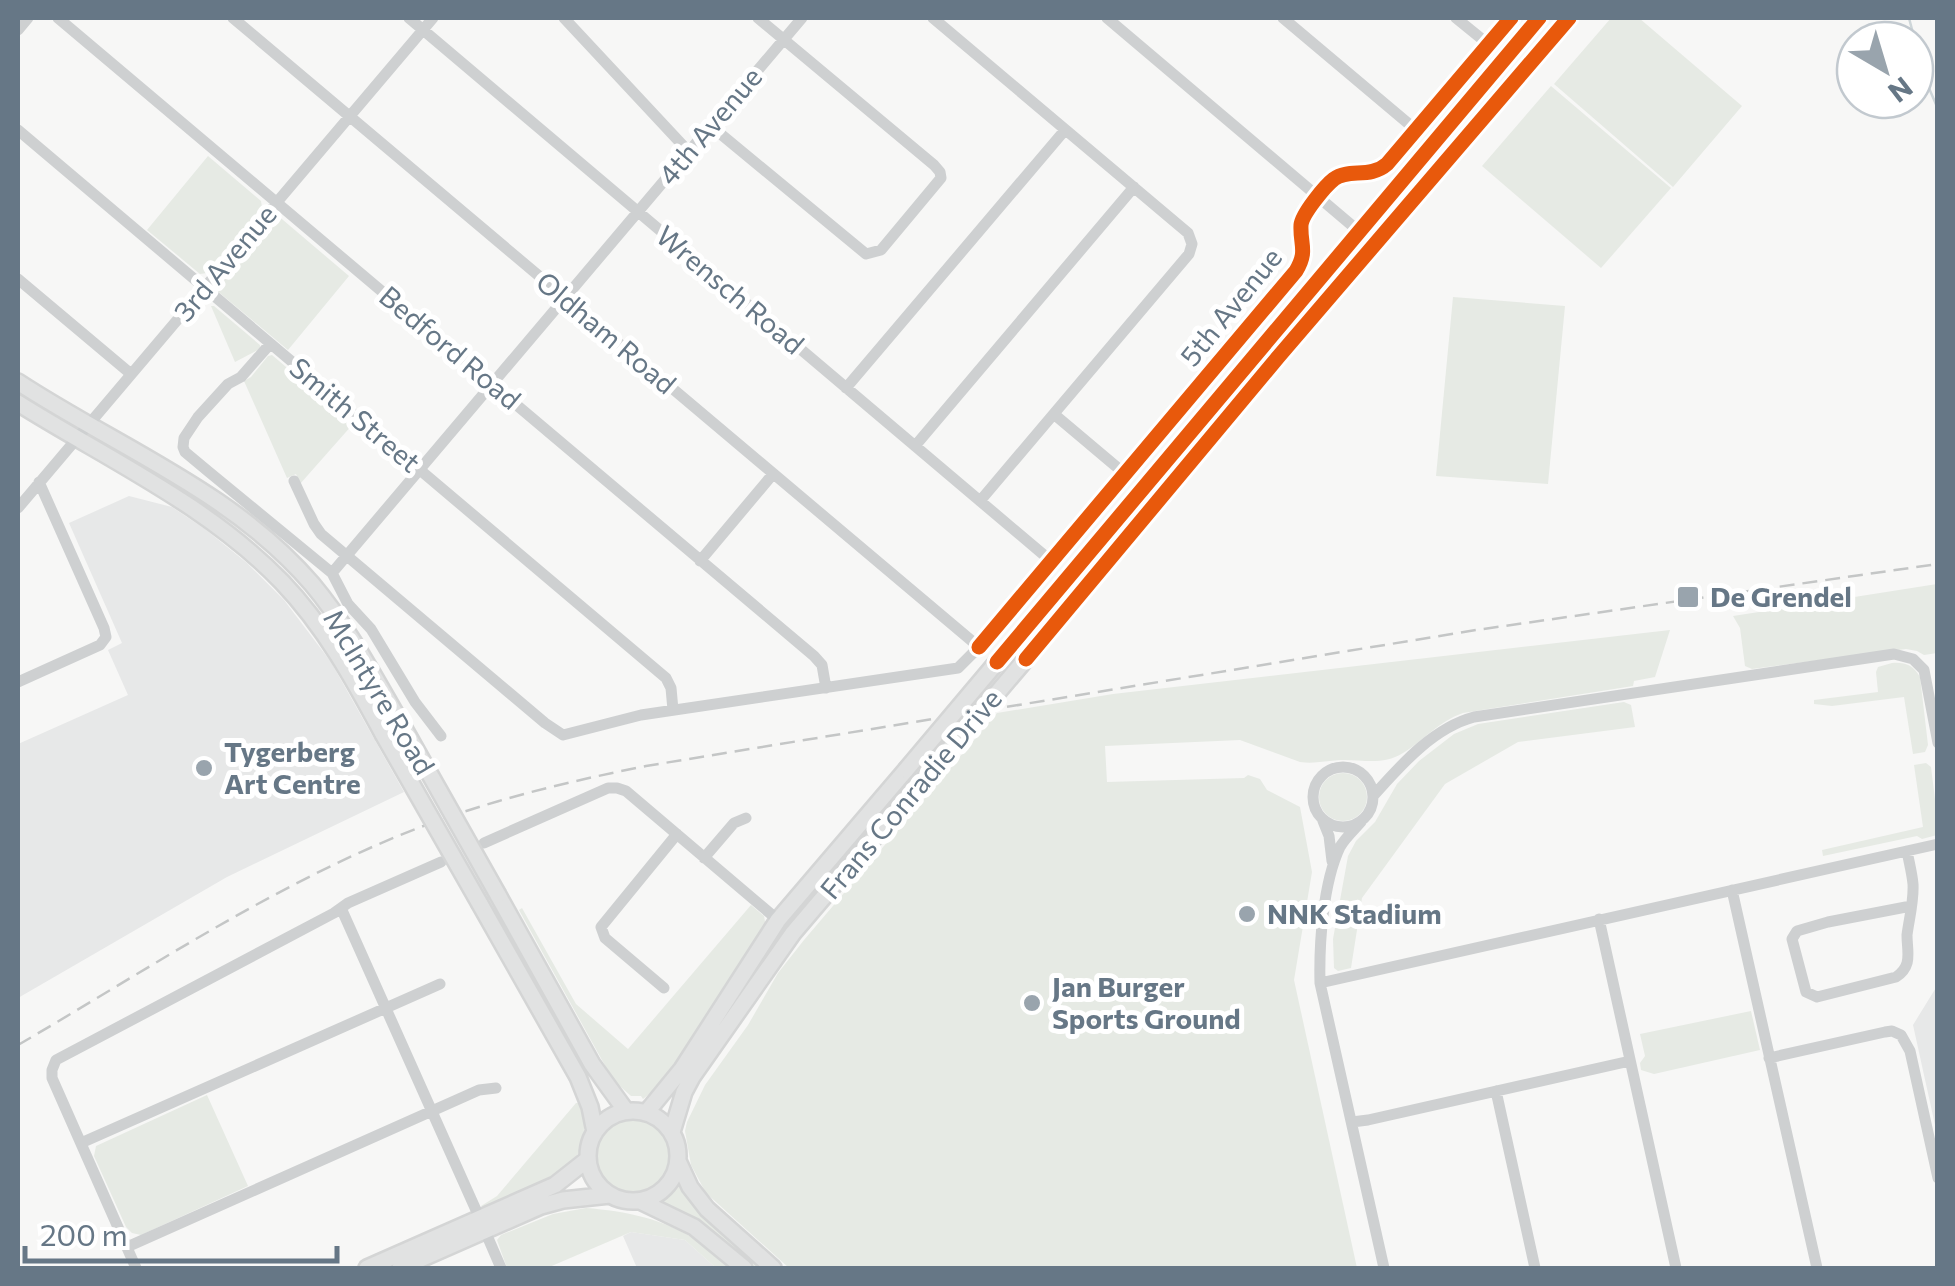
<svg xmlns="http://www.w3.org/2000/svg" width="1955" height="1286" font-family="Commissioner,sans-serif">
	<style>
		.built { fill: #e7e8e8 }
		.green { fill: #e6eae4 }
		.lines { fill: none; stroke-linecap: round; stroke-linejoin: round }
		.stream { stroke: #ced6d9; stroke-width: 2.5 }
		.major-casing { stroke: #d4d5d5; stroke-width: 20 }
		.minor { stroke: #ced0d1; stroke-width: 11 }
		.major { stroke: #e1e2e2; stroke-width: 15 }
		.rail { stroke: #c4c6c6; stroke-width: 2.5; stroke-dasharray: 15 8; stroke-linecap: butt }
		.major-bridge-casing { stroke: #d4d5d5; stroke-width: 20; stroke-linecap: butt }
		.major-bridge { stroke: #e1e2e2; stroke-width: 15 }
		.cycleway-casing { stroke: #fff; stroke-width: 21 }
		.cycleway { stroke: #e8590c; stroke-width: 15 }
		.poi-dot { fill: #99a4ad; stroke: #fff; stroke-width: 4 }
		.labels { text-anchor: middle; stroke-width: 10; stroke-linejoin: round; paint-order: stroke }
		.street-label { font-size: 28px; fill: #667786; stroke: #fff }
		.poi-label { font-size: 28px; font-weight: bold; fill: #667786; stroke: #fff; text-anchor: start }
	</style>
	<rect width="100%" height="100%" fill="#f7f7f6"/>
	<path class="built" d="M 129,496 L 172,507 L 205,529 L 247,563 L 284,600 L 331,662 L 404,792 L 227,877 L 18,998 L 18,744 L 128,695 L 108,650 L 122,643 L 69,523 Z
		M 1937,986 L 1937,1134 L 1913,1025 Z
		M 631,1232 L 685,1240 L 716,1268 L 637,1268 L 623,1236 Z"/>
	<path class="green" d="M 1611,18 L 1639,18 L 1742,106 L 1673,187 L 1554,84 Z
		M 1551,86 L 1671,188 L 1601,268 L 1482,166 Z
		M 208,156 L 261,201 L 262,207 L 207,273 L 200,274 L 147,230 Z
		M 276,214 L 349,276 L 288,350 L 215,289 L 217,281 Z
		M 1453,297 L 1565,306 L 1548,484 L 1436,476 Z
		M 211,306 L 214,306 L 260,345 L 260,349 L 235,362 Z
		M 272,355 L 353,424 L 300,484 L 296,474 L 287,478 L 244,381 L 251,377 L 268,356 Z
		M 1937,584 L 1938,638 L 1936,639 L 1937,653 L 1924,655 L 1917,651 L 1906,649 L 1752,669 L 1745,666 L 1740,628 L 1733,616 Z
		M 1670,630 L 1655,677 L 1634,681 L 1633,686 L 1463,713 C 1439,721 1423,741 1403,753 C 1382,766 1362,759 1340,760 C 1326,761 1314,764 1300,762 L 1240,740 L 1105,746 L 1107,782 L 1244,778 L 1248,775 L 1260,779 L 1267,790 L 1300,807 L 1312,872 L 1294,980 L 1357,1268 L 789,1268 L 706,1193 L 691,1165 L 685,1131 L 687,1122 L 705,1085 L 748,1025 L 778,973 L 804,940 L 997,713 L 1113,694 Z
		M 1892,663 C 1905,662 1913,665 1920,677 L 1928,745 L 1925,752 L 1913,754 L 1904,697 L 1832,706 L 1814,704 L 1814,700 L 1878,692 L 1876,672 L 1878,667 Z
		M 1624,702 L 1631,705 L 1635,727 L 1518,742 L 1445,784 L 1362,898 L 1351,968 L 1338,971 L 1334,968 L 1333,939 L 1348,856 L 1356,841 L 1375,822 L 1397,784 L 1419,761 L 1454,734 L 1478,724 Z
		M 1926,763 L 1931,767 L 1937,815 L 1937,835 L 1922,839 L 1917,836 L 1823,856 L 1822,850 L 1923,827 L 1914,765 Z
		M1319 797a24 24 0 1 1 48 0a24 24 0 1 1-48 0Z
		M 751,905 L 764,916 L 766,927 L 674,1070 L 658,1087 L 643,1099 L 641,1096 L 631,1096 L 613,1080 L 519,910 L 522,908 L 576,1004 L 628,1049 Z
		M 1751,1011 L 1760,1050 L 1654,1074 L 1641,1070 L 1640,1063 L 1645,1056 L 1640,1034 Z
		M 207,1095 L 248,1186 L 141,1235 L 132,1233 L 126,1227 L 94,1156 L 96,1146 Z
		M 576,1103 L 581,1103 C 588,1132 584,1156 560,1176 L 489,1208 L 481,1206 L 497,1196 Z
		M597 1156a36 36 0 1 1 72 0a36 36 0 1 1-72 0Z
		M 679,1181 L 702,1213 L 764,1268 L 754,1268 L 707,1227 L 658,1202 L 672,1191 Z
		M 586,1208 C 625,1211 666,1219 699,1242 C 710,1250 719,1260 729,1268 L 716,1268 L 685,1240 L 631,1232 L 547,1268 L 507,1268 L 497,1240 L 501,1235 L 553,1214 Z"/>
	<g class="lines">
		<path class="stream" d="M 1909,18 L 1925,79 L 1938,109"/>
		<defs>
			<path id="major" d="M 18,382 C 117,447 232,491 312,584 C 348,627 374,677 402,725
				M 18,403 C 107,459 208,505 282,582 C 325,627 354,680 383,734
				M 1026,659 L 1279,356 L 1569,18
				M 997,662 L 1539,18
				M 498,895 L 592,1064 L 626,1111
				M 480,904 L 578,1077 L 590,1107 L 595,1132
				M588 1156a45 45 0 1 1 90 0a45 45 0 1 1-90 0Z
				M 646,1113 L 682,1069 L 778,920 L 906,770
				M 672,1132 L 684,1092 L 692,1077 L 793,933 L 936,765
				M 678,1161 L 690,1187 L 707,1209 L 773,1268
				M 640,1201 L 694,1227 L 744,1268
				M 367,1268 L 555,1185 L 588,1159
				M 400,1268 L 541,1206 L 563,1200 L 610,1195"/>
		</defs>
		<use href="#major" class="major-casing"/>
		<path class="minor" d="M 58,18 L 814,656 L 822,665 L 826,688
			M 233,18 L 979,647
			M 409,18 L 1051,561
			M 564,18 L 689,152
			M 933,18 L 1188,233 L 1192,244 L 1189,254 L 980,501
			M 1107,18 L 1375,245
			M 1283,18 L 1416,130
			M 1456,18 L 1488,44
			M 18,30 L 28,18
			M 711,126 L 866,254 L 881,250 L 941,178 L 940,172 L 934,165 L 758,18
			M 18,130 L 666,678 L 671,688 L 673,710
			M 18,279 L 131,374
			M 270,344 L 241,377 L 228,384 L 198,417 L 184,438 L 183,447 L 185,452 L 209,472 L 332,573
			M 846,388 L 1065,130
			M 1055,415 L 1125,474
			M 915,446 L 1134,187
			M 294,481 L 314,524 L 321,534 L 545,723 L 563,735 L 641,715 L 958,668 L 979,647 L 1296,271 C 1308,251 1300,245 1301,225 C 1302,214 1325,186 1334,179 C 1349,168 1370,179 1387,164 L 1511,18
			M 18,508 L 433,18
			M 700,561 L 773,474
			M 18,682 L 100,645 L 106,637 L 104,628 L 39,482
			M 441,736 L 415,702 L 371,629 L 348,604 L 332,573 L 802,18
			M1313 797a30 30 0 1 1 60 0a30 30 0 1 1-60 0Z
			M 1374,795 C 1401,765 1433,728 1474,717 L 1894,654 L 1913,659 L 1924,670 L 1938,743
			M 1323,821 L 1329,836 L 1332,861
			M 1361,822 C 1354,830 1345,838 1340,847 C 1323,883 1319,943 1320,983 L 1384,1268
			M 484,843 L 608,788 L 617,788 L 626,791 L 778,920
			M 1907,851 C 1909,862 1912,873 1913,884 C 1914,901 1909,919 1907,935 C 1907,952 1913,966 1896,977 L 1817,997 L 1806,992 L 1792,939 L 1797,931 L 1828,922 L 1911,906
			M 704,858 L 734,823 L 746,818
			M 1732,890 L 1817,1268
			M 341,908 L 480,1219
			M 1599,919 L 1676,1268
			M 1320,983 L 1938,844
			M 664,988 L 605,938 L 601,927 L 677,834
			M 1769,1058 L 1885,1032 L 1892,1031 L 1901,1035 L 1910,1051 L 1938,1178
			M 1496,1091 L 1535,1268
			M 1352,1122 L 1368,1120 L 1630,1061
			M 81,1143 L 440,984
			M 485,1231 L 501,1268
			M 127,1247 L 479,1090 L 496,1088
			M 136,1268 L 52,1078 L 52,1070 L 56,1060 L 334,913 L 348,903 L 441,862"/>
		<use href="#major" class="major"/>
		<path class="rail" d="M 18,1045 C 142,973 264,891 398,836 C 478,803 561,783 646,766 L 1476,630 L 1938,564"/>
		<defs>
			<path id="major-bridge" d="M 402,725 L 498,895
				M 383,734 L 480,904
				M 936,765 L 1026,659
				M 906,770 L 997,662"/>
		</defs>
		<use href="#major-bridge" class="major-bridge-casing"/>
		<use href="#major-bridge" class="major-bridge"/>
		<defs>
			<path id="cycleway" d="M 979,647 L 1296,271 C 1308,251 1300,245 1301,225 C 1302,214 1325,186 1334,179 C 1349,168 1370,179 1387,164 L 1511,18
				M 1026,659 L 1279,356 L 1569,18
				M 997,662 L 1539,18"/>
		</defs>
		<use href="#cycleway" class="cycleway-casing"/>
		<use href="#cycleway" class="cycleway"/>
	</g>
	<g class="poi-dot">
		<rect x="1676" y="585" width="24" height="24" rx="5"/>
		<circle cx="204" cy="768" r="10"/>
		<circle cx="1247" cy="914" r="10"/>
		<circle cx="1032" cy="1003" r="10"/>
	</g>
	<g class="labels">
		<g class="street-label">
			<text transform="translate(710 126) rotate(-50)" y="10">4th Avenue</text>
			<text transform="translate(225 263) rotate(-50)" y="10">3rd Avenue</text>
			<text transform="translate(730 290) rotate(40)" y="10">Wrensch Road</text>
			<text transform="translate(1231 307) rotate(-51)" y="10">5th Avenue</text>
			<text transform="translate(606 333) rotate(40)" y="10">Oldham Road</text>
			<text transform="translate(450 348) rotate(40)" y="10">Bedford Road</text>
			<text transform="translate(355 415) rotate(40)" y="10">Smith Street</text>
			<text transform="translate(379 692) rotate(59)" y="10">McIntyre Road</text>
			<text transform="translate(911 794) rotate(-50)" y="10">Frans Conradie Drive</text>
		</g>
		<g class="poi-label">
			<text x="1710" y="607">De Grendel</text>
			<text x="224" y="762">Tygerberg<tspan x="224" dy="32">Art Centre</tspan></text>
			<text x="1267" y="924">NNK Stadium</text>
			<text x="1052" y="997">Jan Burger<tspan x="1052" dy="32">Sports Ground</tspan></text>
		</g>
	</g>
	<rect width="1955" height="1286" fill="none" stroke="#667786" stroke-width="40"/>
	<g transform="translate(1885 70) rotate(142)"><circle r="48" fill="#ffffff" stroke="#c2c9cf" stroke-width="2.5"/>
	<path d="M0-8L18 38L0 25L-18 38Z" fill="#99a4ad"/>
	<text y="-15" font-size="28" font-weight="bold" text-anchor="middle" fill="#667786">N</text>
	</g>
	<path d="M25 1246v15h312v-15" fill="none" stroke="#667786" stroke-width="5"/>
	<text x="40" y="1246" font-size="30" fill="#667786" stroke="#ffffff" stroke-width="8" paint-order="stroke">200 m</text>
</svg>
